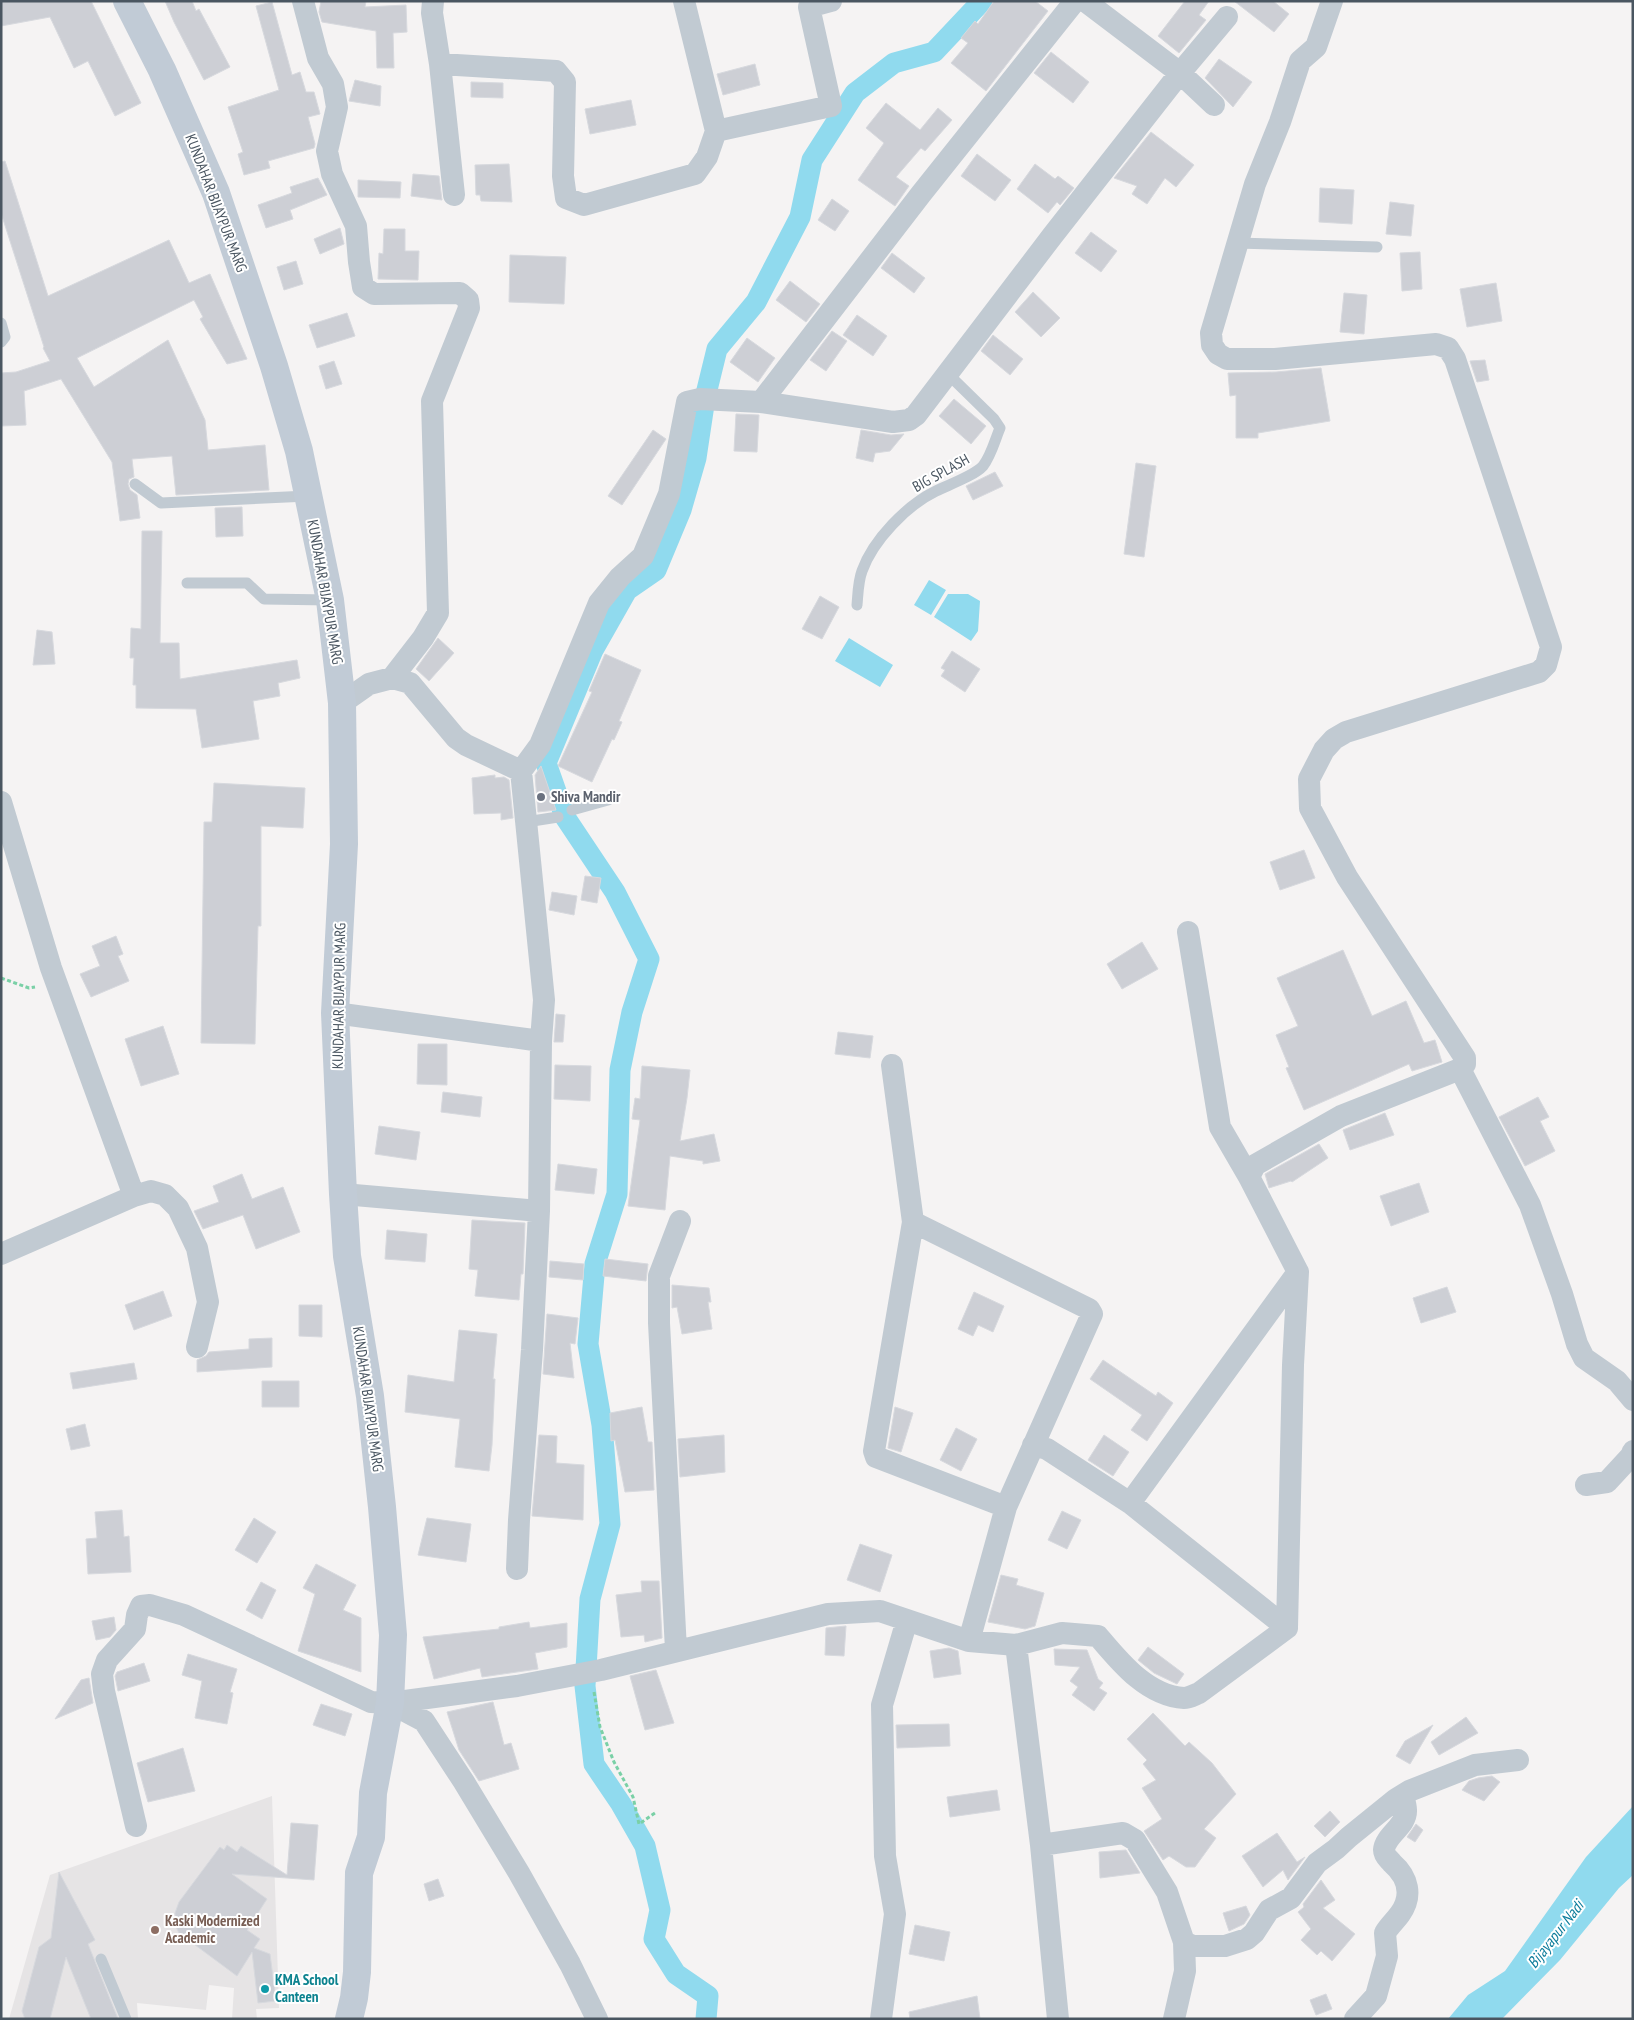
<svg xmlns="http://www.w3.org/2000/svg" width="1634" height="2020" font-family="'PT Sans Narrow',sans-serif">
	<style>
		.education { fill: #e6e4e5 }
		.water { fill: #90daee }
		.lines { fill: none; stroke-linecap: round; stroke-linejoin: round }
		.canal { stroke: #90daee; stroke-width: 21 }
		.building { fill: #cdcfd5; stroke: #d7d9de }
		.path { stroke: #7ad0a6; stroke-width: 3; stroke-dasharray: 4 2.5; stroke-linecap: butt }
		.service { stroke: #c1cad2; stroke-width: 11 }
		.minor { stroke: #c1cad2; stroke-width: 22 }
		.secondary { stroke: #c1cbd6; stroke-width: 28 }
		.worship-dot { fill: #6b7280; stroke: #fff; stroke-width: 2 }
		.education-dot { fill: #8d6e63; stroke: #fff; stroke-width: 2 }
		.culture-dot { fill: #0f9aa8; stroke: #fff; stroke-width: 2 }
		.labels { text-anchor: middle; stroke-width: 4; stroke-linejoin: round; paint-order: stroke }
		.street-label { font-size: 15px; fill: #4a5661; stroke: #fff }
		.worship-label { font-size: 15px; font-weight: bold; fill: #5b616d; stroke: #fff; text-anchor: start }
		.education-label { font-size: 15px; font-weight: bold; fill: #785e54; stroke: #fff; text-anchor: start }
		.culture-label { font-size: 15px; font-weight: bold; fill: #0d838f; stroke: #fff; text-anchor: start }
		.water-label { font-size: 16px; font-style: italic; fill: #0c7c9b; stroke: #fff }
	</style>
	<rect width="100%" height="100%" fill="#f5f3f3"/>
	<path class="education" d="M 272,1796 L 279,2008 L 256,2009 L 257,2019 L 232,2019 L 234,1988 L 209,1985 L 206,2010 L 137,2003 L 138,2019 L 9,2019 L 50,1875 Z"/>
	<path class="water" d="M 929,580 L 946,590 L 931,615 L 914,605 Z
		M 948,594 L 968,594 L 980,601 L 978,631 L 971,641 L 934,617 Z
		M 849,638 L 893,665 L 880,687 L 835,661 Z
		M 1633,1806 L 1633,1875 L 1619,1888 L 1560,1960 L 1502,2019 L 1448,2019 L 1468,1995 L 1505,1971 L 1586,1857 Z"/>
	<g class="lines">
		<path class="canal" d="M 706,2019 L 708,1996 L 676,1974 L 654,1939 L 660,1910 L 645,1846 L 621,1804 L 594,1764 L 585,1686 L 590,1599 L 610,1524 L 602,1425 L 588,1344 L 595,1264 L 617,1194 L 620,1070 L 632,1012 L 649,959 L 615,892 L 565,817 L 546,763 L 593,650 L 627,590 L 656,570 L 681,510 L 696,458 L 705,398 L 717,349 L 756,302 L 800,217 L 812,160 L 855,93 L 894,63 L 934,52 L 982,1"/>
	</g>
	<path class="building" d="M 1,1 L 91,1 L 141,103 L 115,116 L 88,61 L 74,68 L 50,17 L 1,26 Z
		M 165,1 L 192,1 L 196,11 L 199,9 L 230,67 L 204,80 L 174,22 Z
		M 321,1 L 366,1 L 365,7 L 406,5 L 407,32 L 393,33 L 394,68 L 377,68 L 376,31 L 322,22 L 319,12 Z
		M 994,1 L 1035,1 L 1048,11 L 986,91 L 951,63 L 968,43 L 961,38 L 975,21 L 978,24 Z
		M 1185,1 L 1209,1 L 1199,15 L 1206,20 L 1179,53 L 1158,36 Z
		M 1234,1 L 1273,1 L 1289,14 L 1274,32 Z
		M 272,2 L 292,75 L 300,72 L 306,92 L 314,92 L 320,114 L 308,117 L 315,144 L 314,148 L 268,161 L 270,168 L 244,175 L 238,154 L 243,152 L 228,107 L 279,90 L 256,6 Z
		M 1051,52 L 1089,82 L 1073,103 L 1034,73 Z
		M 1219,59 L 1252,82 L 1233,107 L 1205,78 Z
		M 755,64 L 760,85 L 723,95 L 717,74 Z
		M 355,80 L 381,86 L 380,106 L 349,101 Z
		M 471,82 L 503,83 L 503,98 L 471,97 Z
		M 631,100 L 636,125 L 590,134 L 585,109 Z
		M 886,103 L 920,130 L 938,108 L 952,120 L 925,151 L 921,148 L 896,177 L 909,186 L 895,206 L 858,180 L 884,143 L 866,128 Z
		M 1151,132 L 1194,165 L 1176,187 L 1165,178 L 1147,204 L 1132,194 L 1137,186 L 1114,178 Z
		M 977,154 L 1011,180 L 995,201 L 961,176 Z
		M 5,161 L 48,296 L 169,240 L 189,283 L 210,274 L 247,359 L 227,364 L 200,319 L 203,317 L 194,300 L 77,358 L 94,387 L 168,340 L 205,420 L 208,450 L 265,445 L 269,490 L 176,495 L 172,456 L 132,459 L 134,477 L 129,479 L 128,484 L 130,490 L 137,495 L 140,518 L 120,521 L 112,462 L 61,379 L 24,391 L 26,425 L 1,426 L 1,373 L 16,372 L 50,361 L 43,348 L 44,347 L 1,213 L 1,162 Z
		M 509,164 L 512,202 L 481,201 L 480,195 L 476,195 L 475,165 Z
		M 1035,164 L 1055,179 L 1058,176 L 1074,188 L 1060,205 L 1057,202 L 1048,213 L 1017,189 Z
		M 413,174 L 439,176 L 442,200 L 411,196 Z
		M 318,178 L 327,195 L 290,210 L 293,219 L 266,228 L 258,205 L 292,193 L 290,187 Z
		M 358,180 L 401,182 L 400,198 L 358,197 Z
		M 1320,188 L 1354,190 L 1352,224 L 1319,222 Z
		M 832,199 L 849,211 L 835,231 L 818,220 Z
		M 1390,202 L 1414,205 L 1411,236 L 1386,234 Z
		M 340,228 L 344,244 L 320,254 L 314,239 Z
		M 384,229 L 405,229 L 405,251 L 419,251 L 418,280 L 378,279 L 379,253 L 383,254 Z
		M 1091,232 L 1117,251 L 1101,272 L 1075,253 Z
		M 1420,252 L 1422,289 L 1402,291 L 1400,253 Z
		M 892,253 L 925,278 L 914,293 L 881,268 Z
		M 510,255 L 566,257 L 564,304 L 509,302 Z
		M 296,261 L 303,284 L 284,290 L 277,267 Z
		M 790,281 L 820,304 L 806,322 L 776,300 Z
		M 1496,283 L 1502,321 L 1467,327 L 1460,289 Z
		M 1033,292 L 1060,318 L 1041,337 L 1015,312 Z
		M 1344,293 L 1367,295 L 1364,334 L 1340,332 Z
		M 347,313 L 355,336 L 317,348 L 309,325 Z
		M 857,315 L 887,336 L 873,356 L 843,335 Z
		M 832,331 L 847,341 L 826,371 L 810,360 Z
		M 993,335 L 1023,359 L 1010,375 L 981,351 Z
		M 747,338 L 775,358 L 758,382 L 730,362 Z
		M 1485,360 L 1489,380 L 1477,382 L 1470,361 Z
		M 334,361 L 342,384 L 326,389 L 319,366 Z
		M 1321,368 L 1330,421 L 1258,433 L 1258,438 L 1236,438 L 1236,395 L 1230,396 L 1228,373 L 1276,372 Z
		M 954,399 L 986,426 L 971,444 L 939,416 Z
		M 736,414 L 759,415 L 757,452 L 734,451 Z
		M 653,430 L 666,439 L 622,505 L 608,496 Z
		M 861,430 L 891,435 L 904,434 L 890,451 L 875,453 L 873,462 L 856,458 Z
		M 1136,463 L 1156,466 L 1144,557 L 1124,554 Z
		M 995,472 L 1003,486 L 973,500 L 966,486 Z
		M 242,507 L 243,536 L 216,537 L 215,508 Z
		M 142,531 L 162,531 L 160,643 L 179,643 L 180,679 L 297,660 L 300,678 L 278,683 L 280,696 L 253,701 L 259,739 L 202,748 L 196,709 L 136,708 L 136,685 L 133,685 L 134,658 L 130,658 L 131,628 L 141,629 Z
		M 820,596 L 839,607 L 822,639 L 802,629 Z
		M 37,630 L 52,632 L 55,664 L 33,665 Z
		M 438,638 L 454,653 L 429,681 L 416,669 Z
		M 952,651 L 980,669 L 965,692 L 941,676 L 945,670 L 941,668 Z
		M 605,654 L 641,670 L 619,721 L 622,722 L 614,740 L 612,739 L 592,782 L 558,766 L 592,692 L 589,691 Z
		M 541,766 L 556,810 L 538,812 L 535,775 Z
		M 495,775 L 495,778 L 504,777 L 509,780 L 513,818 L 501,820 L 501,813 L 474,814 L 472,778 Z
		M 214,783 L 305,788 L 303,828 L 261,826 L 261,926 L 258,926 L 255,1044 L 201,1043 L 204,822 L 212,822 Z
		M 1304,850 L 1315,878 L 1280,890 L 1270,862 Z
		M 585,876 L 601,878 L 597,903 L 581,900 Z
		M 552,892 L 577,896 L 574,915 L 549,910 Z
		M 116,936 L 123,954 L 118,956 L 129,981 L 91,997 L 80,974 L 100,966 L 92,946 Z
		M 1142,942 L 1158,969 L 1122,989 L 1107,964 Z
		M 1343,950 L 1372,1016 L 1406,1001 L 1424,1043 L 1435,1040 L 1442,1062 L 1412,1071 L 1409,1064 L 1304,1110 L 1286,1068 L 1289,1067 L 1276,1035 L 1298,1026 L 1277,978 Z
		M 556,1014 L 565,1015 L 563,1042 L 554,1042 Z
		M 163,1026 L 179,1074 L 141,1086 L 125,1039 Z
		M 838,1032 L 873,1036 L 870,1058 L 835,1054 Z
		M 418,1044 L 447,1044 L 447,1085 L 417,1084 Z
		M 555,1065 L 591,1066 L 590,1101 L 554,1099 Z
		M 642,1066 L 690,1070 L 687,1098 L 680,1141 L 714,1134 L 720,1161 L 703,1164 L 703,1161 L 670,1156 L 665,1210 L 628,1206 L 640,1120 L 632,1119 L 635,1098 L 640,1099 Z
		M 443,1092 L 482,1097 L 480,1117 L 441,1112 Z
		M 1538,1097 L 1549,1117 L 1540,1121 L 1555,1151 L 1525,1166 L 1499,1117 Z
		M 1385,1113 L 1394,1135 L 1350,1150 L 1343,1130 Z
		M 379,1126 L 420,1132 L 416,1160 L 375,1154 Z
		M 1319,1144 L 1328,1158 L 1292,1182 L 1291,1181 L 1269,1188 L 1265,1174 Z
		M 558,1164 L 597,1169 L 594,1194 L 555,1190 Z
		M 242,1174 L 252,1199 L 283,1187 L 300,1232 L 256,1249 L 243,1215 L 203,1229 L 194,1211 L 219,1202 L 213,1186 Z
		M 1419,1183 L 1429,1212 L 1391,1226 L 1380,1196 Z
		M 472,1220 L 525,1223 L 523,1274 L 521,1274 L 519,1300 L 475,1296 L 478,1270 L 469,1269 Z
		M 387,1230 L 427,1234 L 425,1262 L 385,1259 Z
		M 605,1259 L 648,1264 L 646,1281 L 603,1276 Z
		M 550,1261 L 584,1264 L 583,1280 L 549,1277 Z
		M 672,1285 L 709,1288 L 711,1302 L 708,1302 L 712,1329 L 682,1334 L 677,1307 L 672,1308 Z
		M 1447,1287 L 1456,1312 L 1421,1323 L 1413,1298 Z
		M 163,1291 L 172,1316 L 134,1330 L 125,1305 Z
		M 974,1292 L 1004,1306 L 993,1332 L 978,1325 L 973,1336 L 958,1329 Z
		M 299,1305 L 322,1305 L 322,1337 L 299,1336 Z
		M 547,1314 L 578,1318 L 575,1344 L 570,1343 L 574,1378 L 543,1374 Z
		M 459,1330 L 497,1334 L 493,1379 L 495,1379 L 492,1445 L 489,1471 L 455,1467 L 460,1419 L 405,1412 L 408,1375 L 454,1382 Z
		M 272,1338 L 272,1367 L 197,1372 L 197,1360 L 206,1356 L 209,1352 L 249,1349 L 249,1339 Z
		M 1103,1360 L 1156,1396 L 1158,1392 L 1173,1403 L 1147,1441 L 1131,1430 L 1142,1415 L 1090,1379 Z
		M 134,1363 L 137,1379 L 73,1389 L 70,1373 Z
		M 262,1381 L 299,1381 L 299,1407 L 262,1407 Z
		M 642,1407 L 648,1442 L 652,1442 L 654,1490 L 625,1492 L 615,1440 L 611,1441 L 610,1413 Z
		M 895,1407 L 913,1413 L 901,1452 L 888,1448 Z
		M 85,1424 L 90,1446 L 71,1450 L 66,1429 Z
		M 956,1428 L 977,1439 L 961,1471 L 940,1460 Z
		M 539,1435 L 557,1436 L 556,1463 L 584,1465 L 583,1520 L 532,1516 Z
		M 724,1435 L 725,1472 L 680,1477 L 678,1439 Z
		M 1104,1435 L 1129,1452 L 1113,1476 L 1088,1460 Z
		M 122,1510 L 124,1537 L 129,1536 L 131,1572 L 88,1574 L 86,1539 L 97,1538 L 95,1512 Z
		M 1062,1511 L 1081,1520 L 1067,1549 L 1048,1540 Z
		M 254,1518 L 276,1532 L 257,1563 L 235,1550 Z
		M 427,1518 L 471,1524 L 466,1562 L 418,1555 Z
		M 860,1544 L 892,1555 L 880,1592 L 847,1580 Z
		M 316,1564 L 356,1585 L 343,1610 L 361,1618 L 361,1672 L 298,1651 L 315,1594 L 303,1588 Z
		M 1001,1575 L 1018,1579 L 1016,1585 L 1044,1593 L 1035,1626 L 1025,1629 L 988,1622 Z
		M 641,1581 L 659,1581 L 662,1638 L 645,1642 L 644,1635 L 621,1637 L 616,1595 L 642,1592 Z
		M 261,1582 L 276,1590 L 262,1619 L 246,1610 Z
		M 114,1617 L 116,1630 L 110,1637 L 96,1640 L 92,1621 Z
		M 529,1622 L 530,1628 L 567,1623 L 567,1647 L 535,1653 L 538,1669 L 482,1677 L 480,1668 L 434,1679 L 423,1637 L 499,1629 L 499,1627 Z
		M 846,1626 L 844,1656 L 825,1655 L 826,1628 Z
		M 1148,1647 L 1184,1674 L 1177,1684 L 1154,1673 L 1138,1660 Z
		M 949,1648 L 958,1651 L 961,1674 L 934,1678 L 930,1651 Z
		M 1054,1649 L 1087,1650 L 1098,1679 L 1103,1683 L 1099,1688 L 1107,1693 L 1094,1711 L 1072,1695 L 1078,1687 L 1070,1681 L 1080,1667 L 1055,1665 Z
		M 188,1654 L 237,1669 L 230,1692 L 233,1693 L 227,1724 L 195,1718 L 202,1681 L 182,1675 Z
		M 144,1663 L 150,1681 L 118,1691 L 115,1676 L 117,1672 Z
		M 656,1670 L 674,1723 L 645,1730 L 630,1676 Z
		M 89,1678 L 93,1703 L 55,1719 L 81,1680 Z
		M 493,1702 L 504,1745 L 511,1743 L 519,1769 L 479,1781 L 459,1750 L 447,1712 Z
		M 321,1704 L 352,1714 L 345,1736 L 313,1725 Z
		M 1153,1713 L 1185,1746 L 1189,1742 L 1212,1763 L 1236,1794 L 1204,1829 L 1216,1838 L 1195,1867 L 1186,1867 L 1169,1856 L 1163,1860 L 1144,1831 L 1162,1819 L 1142,1788 L 1156,1780 L 1143,1764 L 1147,1760 L 1127,1739 Z
		M 1466,1717 L 1478,1733 L 1439,1755 L 1431,1742 Z
		M 949,1724 L 950,1746 L 897,1748 L 896,1725 Z
		M 1433,1725 L 1410,1764 L 1396,1756 L 1405,1741 Z
		M 183,1748 L 195,1791 L 148,1802 L 137,1763 Z
		M 1492,1776 L 1500,1782 L 1484,1801 L 1462,1790 L 1469,1781 L 1478,1778 Z
		M 997,1790 L 1000,1810 L 950,1817 L 947,1797 Z
		M 1330,1811 L 1340,1822 L 1325,1837 L 1314,1826 Z
		M 291,1823 L 318,1825 L 314,1880 L 232,1874 L 267,1899 L 247,1930 L 260,1939 L 254,1948 L 270,1954 L 276,2001 L 258,2003 L 252,1952 L 237,1976 L 179,1933 L 176,1927 L 175,1913 L 179,1902 L 220,1847 L 224,1850 L 227,1845 L 237,1852 L 241,1846 L 287,1875 Z
		M 1416,1824 L 1423,1830 L 1415,1842 L 1407,1837 Z
		M 1277,1833 L 1297,1862 L 1305,1857 L 1288,1880 L 1283,1870 L 1263,1887 L 1242,1856 Z
		M 1126,1850 L 1140,1873 L 1100,1878 L 1099,1852 Z
		M 59,1872 L 95,1940 L 88,1944 L 118,2019 L 91,2019 L 66,1957 L 50,2019 L 25,2019 L 22,2011 L 39,1947 L 51,1938 Z
		M 438,1879 L 444,1896 L 429,1901 L 424,1884 Z
		M 1321,1880 L 1335,1900 L 1323,1908 L 1355,1934 L 1332,1961 L 1321,1951 L 1317,1955 L 1301,1940 L 1311,1929 L 1298,1912 L 1304,1907 L 1303,1904 Z
		M 1246,1906 L 1250,1915 L 1244,1924 L 1229,1931 L 1223,1913 Z
		M 915,1925 L 950,1932 L 944,1961 L 909,1954 Z
		M 1326,1994 L 1332,2009 L 1316,2015 L 1310,2000 Z
		M 977,1996 L 980,2019 L 910,2019 L 909,2012 Z"/>
	<g class="lines">
		<path class="path" d="M 1,978 L 29,988 L 35,987
			M 594,1692 L 600,1727 L 614,1762 L 633,1797 L 639,1824 L 655,1813"/>
		<path class="service" d="M 1237,243 L 1377,247
			M 1,323 L 5,337 L 1,342
			M 135,484 L 161,503 L 308,496
			M 187,583 L 247,583 L 264,599 L 330,600
			M 857,605 C 858,594 858,582 862,571 C 873,540 907,505 936,491 C 948,485 974,476 983,466 C 991,456 995,440 1000,428 L 994,419 L 948,374
			M 572,810 L 608,800
			M 526,822 L 558,817
			M 101,1959 L 126,2019"/>
		<path class="minor" d="M 303,1 L 318,58 L 333,84 L 337,107 L 327,151 L 332,174 L 356,226 L 359,262 L 363,287 L 374,294 L 460,293 L 468,300 L 469,308 L 432,401 L 438,613 L 423,638 L 392,678
			M 433,1 L 432,13 L 440,64 L 556,71 L 565,82 L 563,176 L 566,198 L 584,205 L 695,174 L 707,157 L 716,131 L 831,106 L 809,7 L 831,1
			M 684,1 L 716,131
			M 1085,1 L 1180,73 L 1214,105
			M 440,64 L 454,195
			M 761,402 L 921,194 L 1075,1
			M 342,703 L 369,684 L 392,678 L 410,683 L 456,738 L 466,745 L 521,771
			M 1,802 L 51,968 L 134,1196 L 1,1254
			M 1188,932 L 1220,1127 L 1249,1177 L 1298,1272 L 1293,1365 L 1287,1628
			M 335,1013 L 541,1041
			M 892,1065 L 913,1222 L 874,1451 L 876,1457 L 1006,1507
			M 1460,1069 L 1530,1205 L 1562,1294 L 1577,1344 L 1584,1358 L 1617,1381 L 1633,1400
			M 1249,1177 L 1255,1165 L 1341,1116 L 1460,1069 L 1465,1064 L 1465,1058 L 1347,877 L 1310,808 L 1309,779 L 1324,750 L 1334,739 L 1346,732 L 1539,672 L 1546,665 L 1551,647 L 1455,359 L 1448,348 L 1436,344 L 1275,359 L 1227,359 L 1218,354 L 1212,345 L 1211,333 L 1255,184 L 1280,122 L 1300,61 L 1316,47 L 1332,1
			M 343,1194 L 539,1211
			M 134,1196 L 151,1191 L 165,1195 L 178,1208 L 197,1248 L 208,1302 L 197,1347
			M 913,1222 L 1089,1309 L 1092,1314 L 1006,1507 L 969,1641
			M 1033,1445 L 1047,1449 L 1130,1503 L 1287,1628
			M 1586,1485 L 1607,1482 L 1631,1456 L 1633,1451
			M 1130,1503 L 1298,1272
			M 517,1569 L 519,1520 L 532,1350 L 539,1211 L 541,1041 L 544,1000 L 521,771 L 540,745 L 599,603 L 620,577 L 643,556 L 669,494 L 687,402 L 700,399 L 761,402 L 893,422 L 909,420 L 916,415 L 1053,235 L 1180,73 L 1227,17
			M 1016,1645 L 1041,1845 L 1058,2019
			M 676,1650 L 659,1323 L 659,1276 L 680,1221
			M 390,1703 L 424,1721 L 464,1782 L 519,1873 L 570,1964 L 597,2019
			M 136,1826 L 104,1691 L 102,1674 L 107,1660 L 135,1629 L 137,1615 L 141,1606 L 150,1605 L 184,1615 L 371,1702 L 390,1703 L 517,1686 L 601,1670 L 828,1614 L 880,1611 L 969,1641 L 1016,1645 L 1062,1633 L 1098,1636 C 1120,1662 1147,1696 1184,1698 C 1189,1698 1194,1695 1199,1693 L 1287,1628
			M 1041,1845 L 1123,1833 L 1135,1840 L 1167,1892 L 1184,1942 L 1185,1971 L 1174,2019
			M 1184,1942 L 1193,1946 L 1225,1946 L 1247,1939 L 1254,1933 L 1269,1910 L 1291,1898 L 1317,1863 L 1336,1849 L 1349,1837 L 1396,1799 L 1409,1791 L 1475,1765 L 1518,1760
			M 881,2019 L 895,1914 L 885,1856 L 882,1705 L 907,1620
			M 1355,2019 L 1376,1996 L 1387,1956 L 1385,1933 C 1389,1926 1395,1921 1400,1914 C 1413,1896 1408,1877 1392,1863 C 1389,1859 1384,1856 1384,1850 C 1385,1835 1407,1826 1406,1810 C 1406,1805 1404,1800 1403,1795"/>
		<path class="secondary" d="M 127,1 L 162,70 L 216,193 L 274,366 L 299,451 L 330,600 L 342,703 L 344,844 L 335,1013 L 343,1194 L 347,1256 L 370,1396 L 382,1507 L 393,1635 L 390,1703 L 373,1793 L 371,1837 L 359,1873 L 357,1972 L 354,1998 L 349,2019"/>
	</g>
	<circle class="worship-dot" cx="541" cy="797" r="5"/>
	<circle class="education-dot" cx="155" cy="1930" r="5"/>
	<circle class="culture-dot" cx="265" cy="1989" r="5"/>
	<g class="labels">
		<g class="street-label">
			<text transform="translate(216 203) rotate(69)" y="5">KUNDAHAR BIJAYPUR MARG</text>
			<text transform="translate(941 473) rotate(-29)" y="5">BIG SPLASH</text>
			<text transform="translate(325 592) rotate(80)" y="5">KUNDAHAR BIJAYPUR MARG</text>
			<text transform="translate(339 996) rotate(-89)" y="5">KUNDAHAR BIJAYPUR MARG</text>
			<text transform="translate(368 1399) rotate(82)" y="5">KUNDAHAR BIJAYPUR MARG</text>
		</g>
		<g class="worship-label">
			<text x="551" y="802">Shiva Mandir</text>
		</g>
		<g class="education-label">
			<text x="165" y="1926">Kaski Modernized<tspan x="165" dy="17">Academic</tspan></text>
		</g>
		<g class="culture-label">
			<text x="275" y="1985">KMA School<tspan x="275" dy="17">Canteen</tspan></text>
		</g>
		<g class="water-label">
			<text transform="translate(1555 1934) rotate(-52)" y="6">Bijayapur Nadi</text>
		</g>
	</g>
	<rect width="1634" height="2020" fill="none" stroke="#4a5661" stroke-width="5"/>
</svg>
